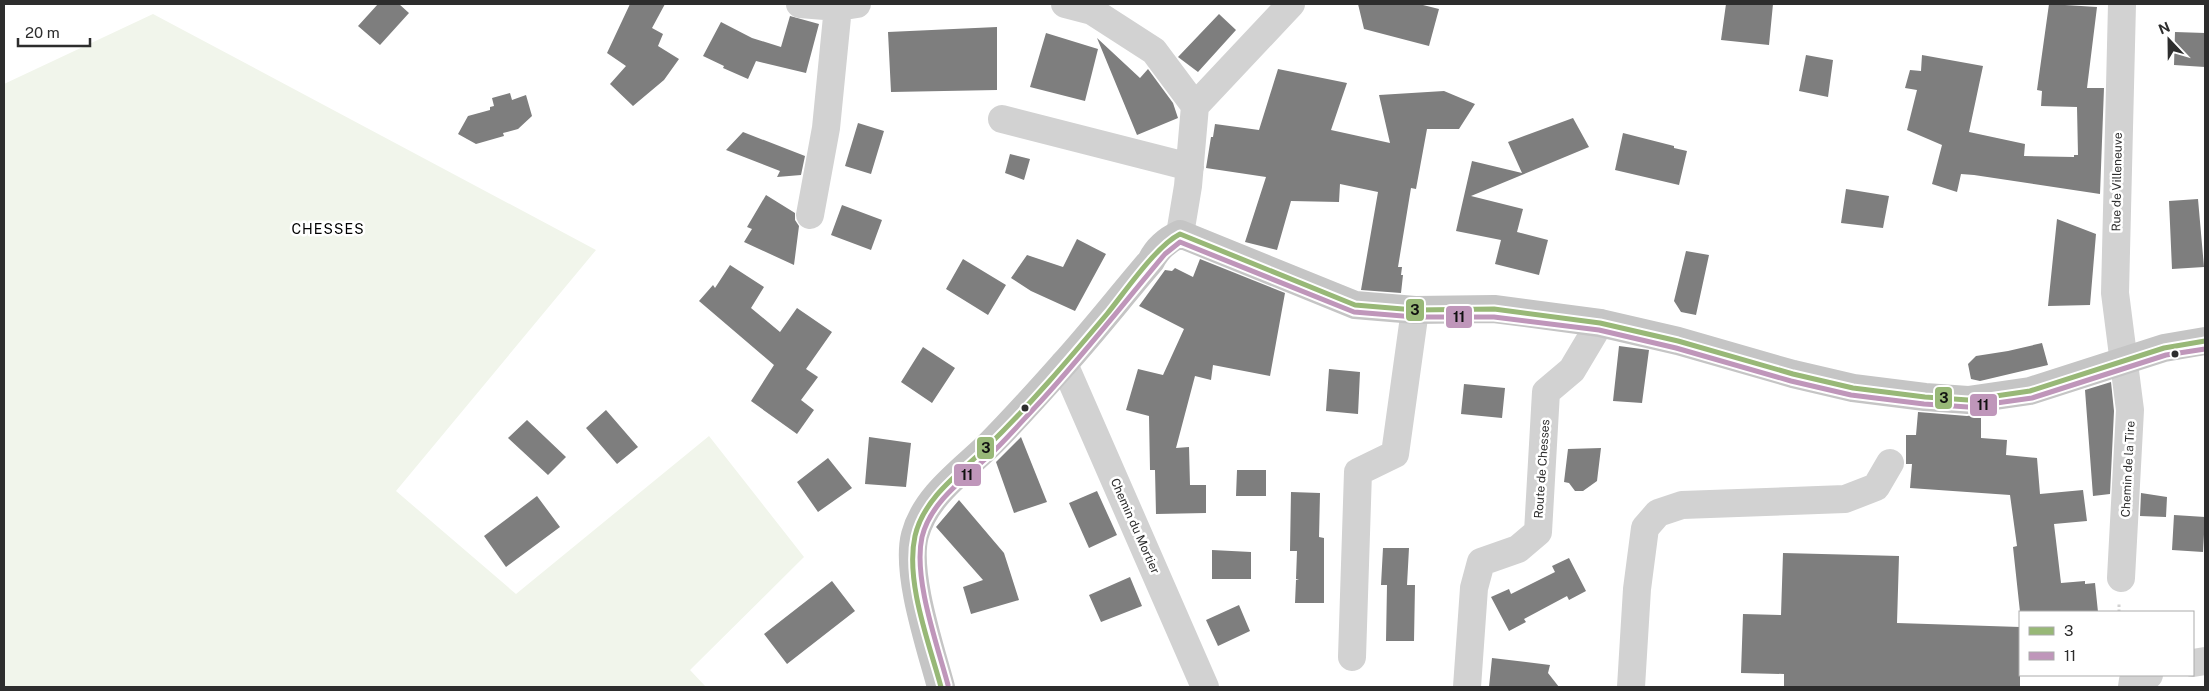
<svg xmlns="http://www.w3.org/2000/svg" width="2209" height="691" font-family="'Public Sans',sans-serif">
	<style>
		.green { fill: #f1f5eb }
		.building { fill: #7e7e7e }
		.lines { fill: none; stroke-linecap: round; stroke-linejoin: round }
		.path { stroke: #d2d2d2; stroke-width: 3; stroke-dasharray: 2.5 2.5; stroke-linecap: butt }
		.minor { stroke: #d2d2d2; stroke-width: 28 }
		.major { stroke: #c5c5c5; stroke-width: 28 }
		.bus-1-casing { stroke: #fff; stroke-width: 9 }
		.bus-2-casing { stroke: #fff; stroke-width: 9 }
		.bus-1 { stroke: #98b877; stroke-width: 5 }
		.bus-2 { stroke: #bf96ba; stroke-width: 5 }
		.bus-dot { fill: #2d2d2d; stroke: #fff; stroke-width: 2 }
		.labels { text-anchor: middle; stroke-width: 5; stroke-linejoin: round; paint-order: stroke }
		.street-label { font-size: 12px; fill: #2d2d2d; stroke: #fff }
		.neighbourhood-label { font-size: 14px; letter-spacing: 1px; fill: #000; stroke: #fff }
		.line-badge { stroke: #fff; stroke-width: 2 }
		.pale-badge-label { font-size: 14px; text-anchor: middle; font-weight: bold; fill: #111 }
	</style>
	<rect width="100%" height="100%" fill="#fff"/>
	<path class="green" d="M 153,14 L 596,250 L 396,491 L 516,594 L 709,436 L 804,557 L 690,670 L 706,687 L 4,687 L 4,84 Z"/>
	<path class="building" d="M 378,4 L 399,4 L 409,13 L 380,45 L 358,26 Z
		M 630,4 L 665,4 L 652,28 L 663,34 L 658,46 L 679,59 L 664,80 L 633,106 L 610,84 L 626,66 L 607,53 Z
		M 1358,4 L 1419,4 L 1439,9 L 1429,46 L 1364,29 Z
		M 1726,4 L 1773,4 L 1769,45 L 1721,40 Z
		M 2049,4 L 2097,7 L 2087,88 L 2104,88 L 2100,194 L 1974,175 L 1961,174 L 1957,192 L 1932,184 L 1942,145 L 1907,130 L 1917,90 L 1905,88 L 1910,70 L 1921,71 L 1922,55 L 1983,66 L 1969,132 L 2025,144 L 2024,156 L 2074,157 L 2074,155 L 2078,155 L 2077,107 L 2041,106 L 2042,91 L 2037,90 Z
		M 1219,14 L 1236,30 L 1198,72 L 1178,57 Z
		M 790,16 L 819,24 L 806,73 L 756,61 L 748,79 L 723,68 L 724,66 L 703,56 L 721,22 L 752,38 L 781,47 Z
		M 997,27 L 997,90 L 891,92 L 888,32 Z
		M 2175,32 L 2205,33 L 2205,67 L 2174,65 Z
		M 1046,33 L 1098,49 L 1085,101 L 1030,87 Z
		M 1097,38 L 1140,78 L 1148,69 L 1173,103 L 1178,118 L 1137,135 Z
		M 1806,55 L 1833,60 L 1828,97 L 1799,91 Z
		M 1278,69 L 1347,83 L 1331,130 L 1390,143 L 1379,95 L 1444,91 L 1475,104 L 1459,129 L 1427,129 L 1416,189 L 1411,188 L 1398,267 L 1402,267 L 1401,275 L 1403,275 L 1401,293 L 1361,290 L 1378,192 L 1340,184 L 1339,202 L 1291,201 L 1277,250 L 1245,242 L 1266,177 L 1206,168 L 1211,137 L 1213,137 L 1215,124 L 1259,130 Z
		M 510,93 L 512,100 L 526,95 L 532,116 L 518,129 L 503,133 L 504,136 L 476,144 L 458,134 L 468,116 L 490,110 L 490,107 L 494,106 L 492,98 Z
		M 1573,118 L 1589,147 L 1471,196 L 1523,209 L 1517,232 L 1548,240 L 1539,275 L 1495,264 L 1501,240 L 1456,231 L 1472,161 L 1522,173 L 1508,142 Z
		M 858,123 L 884,131 L 871,174 L 845,166 Z
		M 743,132 L 805,156 L 801,175 L 777,177 L 780,171 L 726,150 Z
		M 1623,133 L 1674,146 L 1674,148 L 1687,151 L 1679,185 L 1615,170 Z
		M 1010,154 L 1030,159 L 1024,180 L 1005,173 Z
		M 1846,189 L 1889,196 L 1883,228 L 1841,223 Z
		M 766,195 L 795,213 L 795,220 L 799,226 L 794,265 L 744,242 L 752,229 L 747,227 Z
		M 2198,199 L 2204,267 L 2172,269 L 2169,201 Z
		M 842,205 L 882,220 L 871,250 L 831,235 Z
		M 2057,219 L 2096,234 L 2090,305 L 2048,306 Z
		M 1077,239 L 1106,254 L 1075,311 L 1031,291 L 1011,278 L 1027,255 L 1063,267 Z
		M 1686,251 L 1709,255 L 1696,315 L 1681,312 L 1674,301 Z
		M 963,259 L 1006,285 L 988,315 L 946,289 Z
		M 1200,259 L 1285,293 L 1270,376 L 1213,365 L 1211,380 L 1195,376 L 1176,448 L 1189,447 L 1190,485 L 1206,485 L 1206,513 L 1156,514 L 1155,470 L 1150,470 L 1149,416 L 1126,410 L 1138,369 L 1163,375 L 1184,329 L 1139,306 L 1165,270 L 1172,271 L 1175,268 L 1193,277 Z
		M 730,265 L 764,287 L 751,308 L 780,332 L 797,308 L 832,332 L 806,369 L 818,377 L 801,400 L 814,410 L 797,434 L 751,401 L 774,365 L 699,301 L 713,285 L 715,288 Z
		M 2042,343 L 2048,365 L 1980,381 L 1971,379 L 1968,364 L 1976,356 L 2008,351 Z
		M 1619,346 L 1649,350 L 1642,403 L 1613,401 Z
		M 923,347 L 955,368 L 932,403 L 901,382 Z
		M 1329,369 L 1360,372 L 1358,414 L 1326,411 Z
		M 2111,382 L 2114,411 L 2110,494 L 2093,496 L 2085,390 Z
		M 1464,384 L 1505,388 L 1502,418 L 1461,414 Z
		M 606,410 L 638,447 L 617,464 L 586,428 Z
		M 1918,412 L 1967,416 L 1981,414 L 1981,438 L 2007,440 L 2006,455 L 2037,458 L 2040,494 L 2083,490 L 2087,521 L 2054,524 L 2061,583 L 2085,581 L 2085,584 L 2095,583 L 2098,612 L 2020,612 L 2013,547 L 2017,546 L 2010,495 L 1910,488 L 1912,464 L 1906,464 L 1906,435 L 1916,435 Z
		M 527,420 L 566,457 L 548,475 L 508,438 Z
		M 869,437 L 911,443 L 906,487 L 865,484 Z
		M 1021,437 L 1047,502 L 1014,513 L 996,462 Z
		M 1601,448 L 1597,481 L 1583,491 L 1575,491 L 1569,483 L 1564,482 L 1568,449 Z
		M 828,458 L 852,488 L 818,512 L 797,482 Z
		M 1237,470 L 1266,470 L 1266,496 L 1236,496 Z
		M 1097,491 L 1117,535 L 1089,548 L 1069,503 Z
		M 1291,492 L 1320,493 L 1319,537 L 1324,538 L 1324,603 L 1295,603 L 1296,580 L 1299,579 L 1296,579 L 1297,551 L 1290,551 Z
		M 2141,493 L 2167,497 L 2166,517 L 2140,516 Z
		M 537,496 L 560,527 L 506,567 L 484,536 Z
		M 959,500 L 1004,553 L 1019,600 L 971,614 L 963,587 L 983,580 L 936,527 Z
		M 2174,515 L 2205,517 L 2203,552 L 2172,550 Z
		M 1383,548 L 1409,548 L 1407,585 L 1415,585 L 1414,641 L 1386,641 L 1387,585 L 1381,585 Z
		M 1212,550 L 1251,552 L 1251,579 L 1212,579 Z
		M 1783,553 L 1899,556 L 1897,623 L 2020,627 L 2020,687 L 1784,687 L 1784,674 L 1741,673 L 1743,614 L 1781,615 Z
		M 1569,558 L 1586,591 L 1569,600 L 1567,596 L 1524,619 L 1526,622 L 1509,631 L 1491,597 L 1509,589 L 1511,594 L 1555,572 L 1552,566 Z
		M 1130,577 L 1142,606 L 1101,622 L 1089,595 Z
		M 832,581 L 855,611 L 787,664 L 764,634 Z
		M 1239,605 L 1250,631 L 1218,646 L 1206,620 Z
		M 1492,658 L 1550,665 L 1548,673 L 1559,687 L 1489,687 Z"/>
	<g class="lines">
		<path class="path" d="M 2119,612 L 2119,603"/>
		<path class="minor" d="M 800,4 L 838,7 L 857,4
			M 1065,4 L 1092,11 L 1154,51 L 1195,106 L 1188,186 L 1180,234
			M 1195,106 L 1291,4
			M 1002,119 L 1190,167
			M 810,215 L 826,128 L 838,7
			M 1064,364 L 1205,687
			M 2121,578 L 2130,410 L 2115,293 L 2122,4
			M 1352,657 L 1358,472 L 1395,454 L 1415,310
			M 2193,663 L 2205,661
			M 1467,687 L 1474,588 L 1481,562 L 1518,549 L 1538,532 L 1546,392 L 1572,370 L 1600,323
			M 1631,687 L 1637,589 L 1645,528 L 1658,513 L 1682,505 L 1845,499 L 1876,487 L 1890,463
			M 2132,687 L 2133,680 L 2149,675"/>
		<path class="major" d="M 941,687 C 931,649 905,573 915,535 C 925,497 961,472 988,446 C 1014,420 1039,392 1063,365 C 1093,332 1121,296 1151,261 C 1157,249 1167,240 1180,234 L 1355,305 L 1415,310 L 1494,309 L 1600,323 L 1678,341 L 1793,374 L 1853,388 L 1925,397 L 1968,400 L 2030,391 L 2164,348 L 2205,341"/>
		<defs>
			<path id="bus-1" d="M 941,687 C 929,643 905,581 915,536 C 924,497 961,472 988,446 C 1030,405 1069,359 1107,314 C 1125,292 1156,246 1180,234 L 1355,305 L 1415,310 L 1494,309 L 1600,323 L 1678,341 L 1793,374 L 1853,388 L 1925,397 L 1968,400 L 2030,391 L 2164,348 L 2205,341"/>
			<path id="bus-2" d="M 948,685 C 937,644 913,578 922,537 C 931,500 968,476 994,451 C 1010,435 1025,418 1041,401 C 1084,354 1124,303 1165,254 L 1180,242 L 1354,312 L 1415,317 L 1494,317 L 1599,330 L 1676,348 L 1791,381 L 1851,395 L 1924,404 L 1968,407 L 2032,398 L 2166,355 L 2205,349"/>
		</defs>
		<use href="#bus-1" class="bus-1-casing"/>
		<use href="#bus-2" class="bus-2-casing"/>
		<use href="#bus-1" class="bus-1"/>
		<use href="#bus-2" class="bus-2"/>
	</g>
	<g class="bus-dot">
		<circle cx="2175" cy="354" r="4.5"/>
		<circle cx="1025" cy="408" r="4.5"/>
	</g>
	<g class="labels">
		<g class="street-label">
			<text transform="translate(2117 182) rotate(-89)" y="4">Rue de Villeneuve</text>
			<text transform="translate(1542 469) rotate(-86)" y="4">Route de Chesses</text>
			<text transform="translate(2128 469) rotate(-87)" y="4">Chemin de la Tire</text>
			<text transform="translate(1135 526) rotate(66)" y="4">Chemin du Mortier</text>
		</g>
		<g class="neighbourhood-label">
			<text x="328" y="234">CHESSES</text>
		</g>
	</g>
	<g class="line-badge">
		<rect x="1405" y="298" width="20" height="24" rx="5" fill="#98b877"/>
		<rect x="1445" y="305" width="28" height="24" rx="5" fill="#bf96ba"/>
		<rect x="1934" y="386" width="19" height="24" rx="5" fill="#98b877"/>
		<rect x="1969" y="393" width="29" height="24" rx="5" fill="#bf96ba"/>
		<rect x="976" y="436" width="19" height="24" rx="5" fill="#98b877"/>
		<rect x="953" y="463" width="29" height="24" rx="5" fill="#bf96ba"/>
	</g>
	<g class="pale-badge-label">
		<text x="1415" y="315">3</text>
		<text x="1459" y="322">11</text>
		<text x="1944" y="403">3</text>
		<text x="1983" y="410">11</text>
		<text x="986" y="453">3</text>
		<text x="967" y="480">11</text>
	</g>
	<rect width="2209" height="691" fill="none" stroke="#2d2d2d" stroke-width="10"/>
	<rect x="2019" y="611" width="175" height="65" fill="#ffffff" stroke="#ababab"/>
	<rect x="2029" y="627" width="25" height="8" fill="#98b877" stroke="#ababab"/>
	<text x="2064" y="636" font-size="15" fill="#2d2d2d">3</text>
	<rect x="2029" y="652" width="25" height="8" fill="#bf96ba" stroke="#ababab"/>
	<text x="2064" y="661" font-size="15" fill="#2d2d2d">11</text>
	<g transform="translate(2169 40) rotate(338)" stroke="#ffffff" stroke-width="4" paint-order="stroke">
	<path d="M0-4L9 19L0 12L-9 19Z" fill="#2d2d2d"/>
	<text y="-8" font-size="14" font-weight="bold" text-anchor="middle" fill="#2d2d2d">N</text>
	</g>
	<path d="M18 38v8h72v-8" fill="none" stroke="#2d2d2d" stroke-width="2.5"/>
	<text x="25" y="38" font-size="15" fill="#2d2d2d" stroke="#ffffff" stroke-width="4" paint-order="stroke">20 m</text>
</svg>
